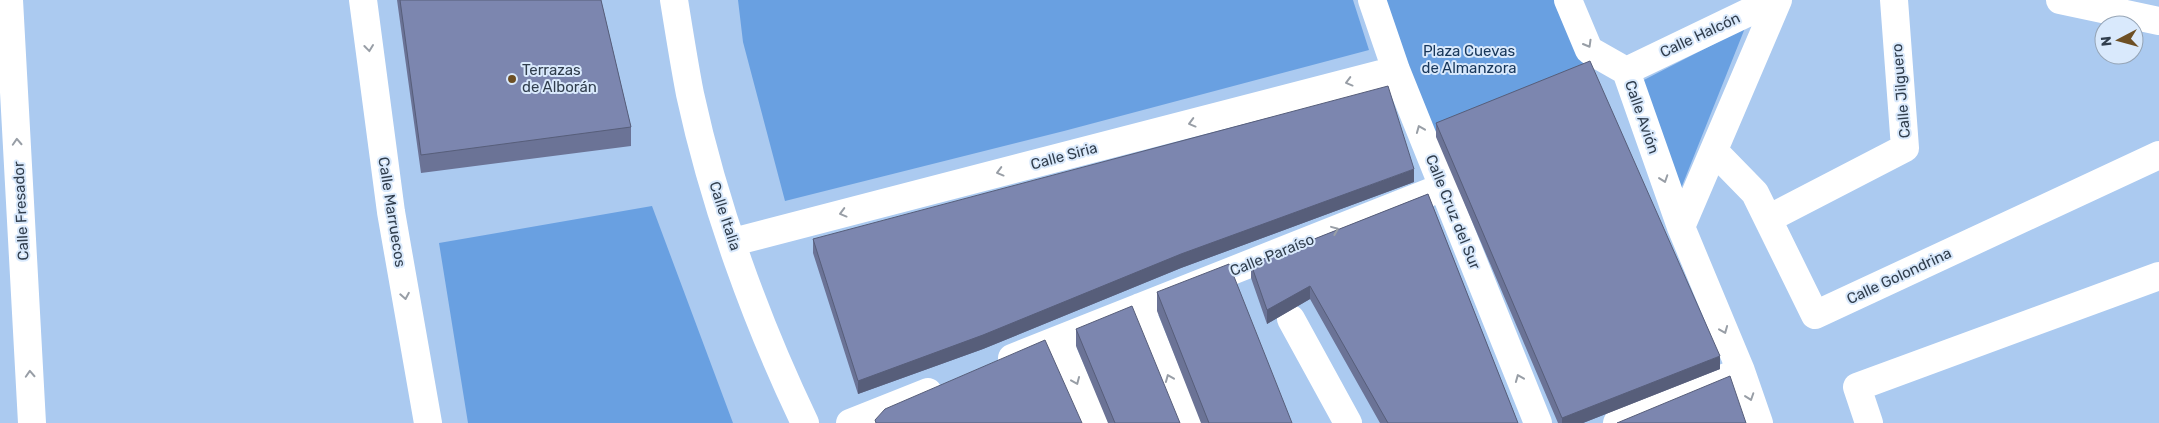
<svg xmlns="http://www.w3.org/2000/svg" width="2159" height="423" font-family="Rubik,sans-serif">
	<style>
		.green { fill: #69a0e1 }
		.lines { fill: none; stroke-linecap: round; stroke-linejoin: round }
		.minor { stroke: #fff; stroke-width: 28 }
		.wall { fill: #6b7396 }
		.shaded-wall { fill: #575e7a }
		.building { fill: #7c86af; stroke: #575e7a }
		.oneway { stroke: #989ea6 }
		.poi-dot { fill: #6d4f24; stroke: #d9e9fc; stroke-width: 2 }
		.labels { text-anchor: middle; stroke-width: 4; stroke-linejoin: round; paint-order: stroke }
		.street-label { font-size: 15px; fill: #313e4d; stroke: #d9e9fc }
		.park-label { font-size: 15px; fill: #18375a; stroke: #d9e9fc }
		.poi-label { font-size: 15px; fill: #313e4d; stroke: #d9e9fc; text-anchor: start }
	</style>
	<rect width="100%" height="100%" fill="#abcaf0"/>
	<path class="green" d="M 738,0 L 1353,0 L 1369,50 L 1064,131 L 785,201 L 743,42 Z
		M 1383,0 L 1559,0 L 1590,75 L 1436,137 Z
		M 1745,28 L 1680,191 L 1640,82 Z
		M 652,206 L 733,423 L 468,423 L 439,243 Z"/>
	<g class="lines">
		<path class="minor" d="M 9,0 L 32,423
			M 363,0 L 391,212 L 428,423
			M 674,0 C 679,31 684,63 690,94 C 714,205 756,321 805,423
			M 1372,0 L 1396,70 L 1538,423
			M 1568,0 L 1589,50 L 1626,71 L 1681,227 L 1741,371 L 1759,423
			M 2060,0 L 2159,21
			M 1626,71 L 1774,0
			M 1714,151 L 1755,193 L 1815,315 L 2159,155
			M 1768,219 L 1905,148 L 1894,0
			M 1681,227 L 1778,0
			M 733,242 L 1396,70
			M 1140,307 L 1187,423
			M 1291,319 L 1348,423
			M 1058,340 L 1094,423
			M 1012,358 L 1443,187
			M 850,423 L 928,392
			M 1617,423 L 1741,371
			M 1869,423 L 1857,387 L 2159,276"/>
	</g>
	<path class="wall" d="M 397,0 L 601,0 L 631,127 L 631,146 L 421,173 Z
		M 1436,123 L 1720,369 L 1583,423 L 1558,423 L 1436,137 Z
		M 1414,182 L 1181,268 L 983,349 L 858,394 L 813,253 L 813,239 Z
		M 1428,194 L 1518,423 L 1380,423 L 1310,299 L 1267,324 L 1251,278 L 1251,264 Z
		M 1157,292 L 1292,423 L 1201,423 L 1157,311 Z
		M 1076,329 L 1180,423 L 1108,423 L 1076,346 Z"/>
	<path class="shaded-wall" d="M 1414,169 L 1414,182 L 1181,268 L 983,349 L 858,394 L 858,381 L 1181,254 Z
		M 1310,286 L 1310,299 L 1267,324 L 1267,310 Z
		M 1720,356 L 1720,369 L 1583,423 L 1562,423 L 1562,418 Z"/>
	<path class="building" d="M 400,0 L 601,0 L 631,127 L 421,155 Z
		M 1590,61 L 1720,356 L 1562,418 L 1436,123 Z
		M 1388,86 L 1414,169 L 1181,254 L 983,335 L 858,381 L 813,239 Z
		M 1428,194 L 1518,423 L 1388,423 L 1310,286 L 1267,310 L 1251,264 Z
		M 1229,264 L 1292,423 L 1209,423 L 1157,292 Z
		M 1132,306 L 1180,423 L 1115,423 L 1076,329 Z
		M 1045,340 L 1082,423 L 876,423 L 875,420 L 885,409 Z
		M 1730,376 L 1746,423 L 1617,423 Z"/>
	<defs><path id="oneway-chevron" d="M-2-3.5L2.5 0L-2 3.5" fill="none" stroke-width="1.6" stroke-linecap="round" stroke-linejoin="round" transform="scale(1.25)"/></defs>
	<g class="oneway">
		<use href="#oneway-chevron" transform="translate(1588 44) rotate(60)"/>
		<use href="#oneway-chevron" transform="translate(369 48) rotate(83)"/>
		<use href="#oneway-chevron" transform="translate(1349 82) rotate(165)"/>
		<use href="#oneway-chevron" transform="translate(1192 123) rotate(165)"/>
		<use href="#oneway-chevron" transform="translate(1420 129) rotate(-112)"/>
		<use href="#oneway-chevron" transform="translate(17 142) rotate(-93)"/>
		<use href="#oneway-chevron" transform="translate(1000 172) rotate(165)"/>
		<use href="#oneway-chevron" transform="translate(1664 179) rotate(71)"/>
		<use href="#oneway-chevron" transform="translate(843 213) rotate(165)"/>
		<use href="#oneway-chevron" transform="translate(1335 230) rotate(-22)"/>
		<use href="#oneway-chevron" transform="translate(405 296) rotate(80)"/>
		<use href="#oneway-chevron" transform="translate(1724 330) rotate(68)"/>
		<use href="#oneway-chevron" transform="translate(30 374) rotate(-93)"/>
		<use href="#oneway-chevron" transform="translate(1169 378) rotate(-112)"/>
		<use href="#oneway-chevron" transform="translate(1519 378) rotate(-112)"/>
		<use href="#oneway-chevron" transform="translate(1076 381) rotate(67)"/>
		<use href="#oneway-chevron" transform="translate(1750 397) rotate(71)"/>
	</g>
	<circle class="poi-dot" cx="512" cy="79" r="5"/>
	<g class="labels">
		<g class="street-label">
			<text transform="translate(1700 35) rotate(-25)" y="5">Calle Halcón</text>
			<text transform="translate(1901 91) rotate(-95)" y="5">Calle Jilguero</text>
			<text transform="translate(1642 117) rotate(71)" y="5">Calle Avión</text>
			<text transform="translate(1064 156) rotate(-15)" y="5">Calle Siria</text>
			<text transform="translate(21 211) rotate(-93)" y="5">Calle Fresador</text>
			<text transform="translate(392 212) rotate(81)" y="5">Calle Marruecos</text>
			<text transform="translate(1453 212) rotate(68)" y="5">Calle Cruz del Sur</text>
			<text transform="translate(725 216) rotate(72)" y="5">Calle Italia</text>
			<text transform="translate(1272 255) rotate(-22)" y="5">Calle Paraíso</text>
			<text transform="translate(1899 276) rotate(-25)" y="5">Calle Golondrina</text>
		</g>
		<g class="park-label">
			<text x="1469" y="56">Plaza Cuevas<tspan x="1469" dy="17">de Almanzora</tspan></text>
		</g>
		<g class="poi-label">
			<text x="522" y="75">Terrazas<tspan x="522" dy="17">de Alborán</tspan></text>
		</g>
	</g>
	<g transform="translate(2119 40) rotate(264)"><circle r="24" fill="#d9e9fc" stroke="#96a5b6"/>
	<path d="M0-4L9 19L0 12L-9 19Z" fill="#6d4f24"/>
	<text y="-8" font-size="14" font-weight="bold" text-anchor="middle" fill="#313e4d">N</text>
	</g>
</svg>
